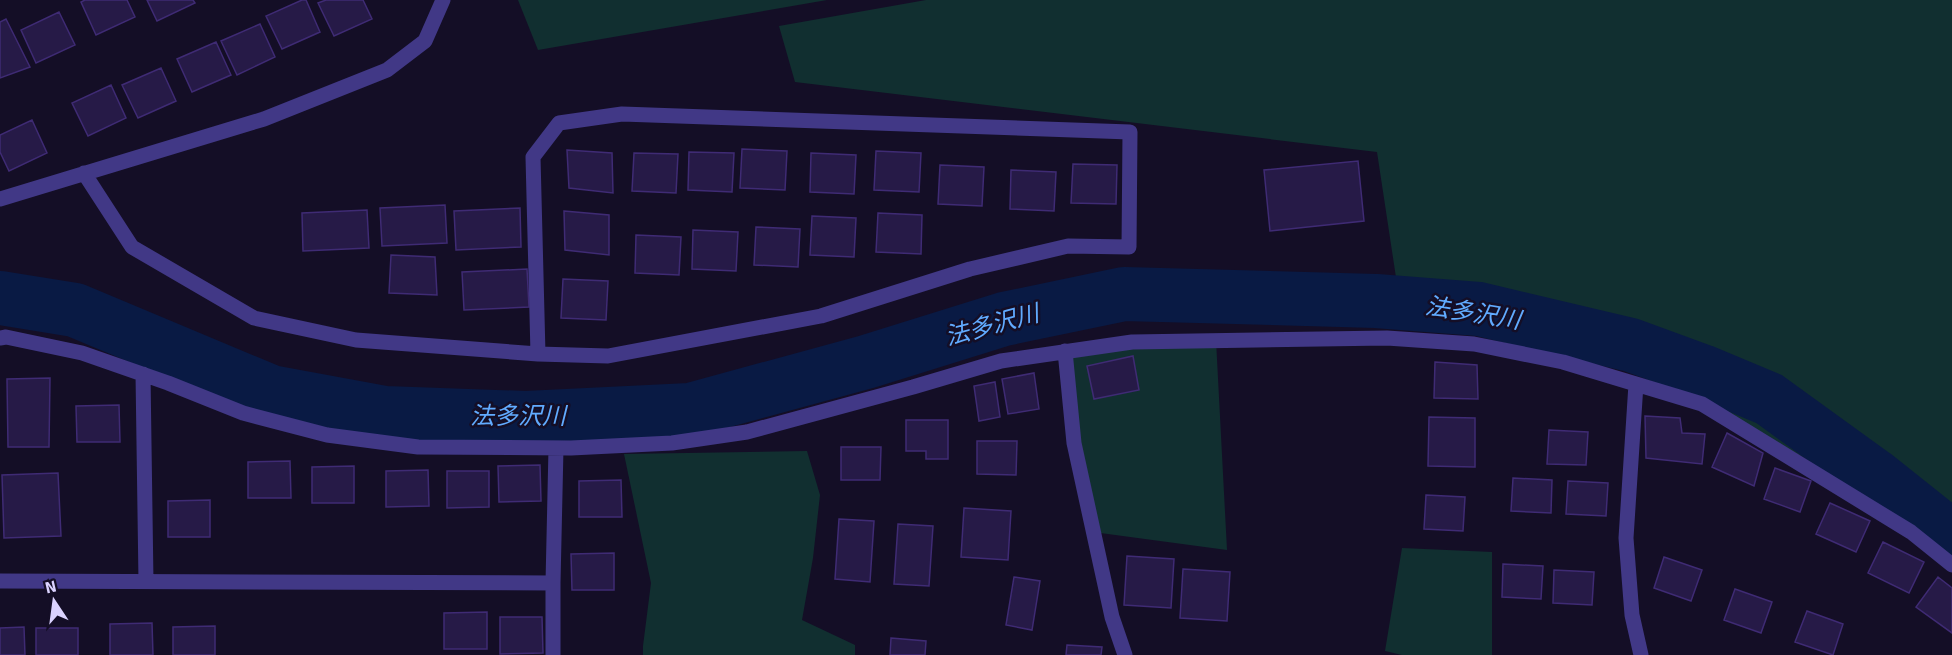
<svg xmlns="http://www.w3.org/2000/svg" width="1952" height="655" font-family="Signika,'Noto Sans JP',sans-serif">
	<style>
		.green { fill: #112f30 }
		.lines { fill: none; stroke-linecap: round; stroke-linejoin: round }
		.river { stroke: #091a44; stroke-width: 54 }
		.building { fill: #261a47; stroke: #3f2b74; stroke-width: 1.5 }
		.minor { stroke: #413886; stroke-width: 15 }
		.labels { text-anchor: middle; stroke-width: 5; stroke-linejoin: round; paint-order: stroke }
		.water-label { font-size: 24px; font-style: italic; fill: #61abff; stroke: #140e26 }
	</style>
	<rect width="100%" height="100%" fill="#140e26"/>
	<path class="green" d="M 518,0 L 827,0 L 538,50 Z
		M 926,0 L 1952,0 L 1952,558 L 1857,486 L 1619,358 L 1605,331 L 1512,298 L 1397,284 L 1377,152 L 795,82 L 779,26 Z
		M 1216,340 L 1227,550 L 1093,532 L 1065,351 Z
		M 807,451 L 820,495 L 813,558 L 802,620 L 855,645 L 855,655 L 643,655 L 643,646 L 651,583 L 624,454 Z
		M 1402,548 L 1492,552 L 1492,655 L 1402,655 L 1385,651 Z"/>
	<g class="lines">
		<path class="river" d="M 0,298 L 75,310 L 271,392 L 385,413 L 526,418 L 690,410 L 866,362 L 1004,319 L 1124,294 L 1376,301 L 1479,309 L 1631,345 L 1702,371 L 1769,399 L 1874,475 L 1952,537"/>
	</g>
	<path class="building" d="M 85,0 L 127,0 L 135,17 L 96,35 L 81,2 Z
		M 147,0 L 193,0 L 195,3 L 157,21 Z
		M 302,0 L 306,0 L 320,32 L 282,49 L 266,16 Z
		M 326,0 L 363,0 L 372,19 L 334,36 L 318,3 Z
		M 59,12 L 75,45 L 36,63 L 21,30 Z
		M 6,19 L 30,67 L 0,78 L 0,22 Z
		M 260,24 L 275,57 L 237,75 L 221,41 Z
		M 216,42 L 231,75 L 192,92 L 177,59 Z
		M 161,68 L 176,101 L 138,118 L 122,85 Z
		M 111,85 L 126,118 L 88,136 L 72,103 Z
		M 32,120 L 47,153 L 9,171 L 0,152 L 0,135 Z
		M 742,149 L 787,151 L 785,190 L 740,188 Z
		M 567,150 L 612,153 L 613,193 L 569,188 Z
		M 876,151 L 921,153 L 919,192 L 874,190 Z
		M 689,152 L 734,153 L 732,192 L 688,190 Z
		M 634,153 L 678,154 L 676,193 L 632,191 Z
		M 811,153 L 856,155 L 854,194 L 810,192 Z
		M 1358,161 L 1364,221 L 1270,231 L 1264,170 Z
		M 1073,164 L 1117,165 L 1116,204 L 1071,203 Z
		M 940,165 L 984,167 L 982,206 L 938,204 Z
		M 1011,170 L 1056,172 L 1054,211 L 1010,209 Z
		M 445,205 L 447,243 L 382,246 L 380,208 Z
		M 520,208 L 521,247 L 456,250 L 454,211 Z
		M 367,210 L 369,248 L 303,251 L 302,213 Z
		M 564,211 L 609,215 L 609,255 L 565,250 Z
		M 878,213 L 922,215 L 921,254 L 876,252 Z
		M 812,216 L 856,218 L 854,257 L 810,255 Z
		M 756,227 L 800,229 L 798,267 L 754,265 Z
		M 693,230 L 738,232 L 736,271 L 692,269 Z
		M 636,235 L 681,237 L 679,275 L 635,273 Z
		M 391,255 L 435,257 L 437,295 L 389,293 Z
		M 527,269 L 529,307 L 464,310 L 462,272 Z
		M 563,279 L 608,281 L 606,320 L 561,318 Z
		M 1133,356 L 1139,390 L 1094,399 L 1087,366 Z
		M 1435,362 L 1477,365 L 1478,399 L 1434,398 Z
		M 1034,373 L 1039,409 L 1008,414 L 1002,379 Z
		M 50,378 L 49,447 L 8,447 L 7,379 Z
		M 995,382 L 1000,417 L 979,421 L 974,386 Z
		M 119,405 L 120,442 L 77,442 L 76,406 Z
		M 1645,416 L 1680,418 L 1682,433 L 1705,434 L 1702,464 L 1646,458 Z
		M 1429,417 L 1475,418 L 1475,467 L 1428,466 Z
		M 906,420 L 948,420 L 948,459 L 926,459 L 926,451 L 906,451 Z
		M 1549,430 L 1588,432 L 1586,465 L 1547,464 Z
		M 1727,433 L 1763,453 L 1754,486 L 1712,467 Z
		M 977,441 L 1017,441 L 1016,475 L 977,474 Z
		M 841,447 L 881,447 L 880,480 L 841,480 Z
		M 290,461 L 291,498 L 248,498 L 248,462 Z
		M 540,465 L 541,501 L 499,502 L 498,466 Z
		M 354,466 L 354,503 L 312,503 L 312,467 Z
		M 1775,468 L 1811,481 L 1800,512 L 1764,499 Z
		M 428,470 L 429,506 L 386,507 L 386,471 Z
		M 447,471 L 489,471 L 489,507 L 447,508 Z
		M 58,473 L 61,536 L 4,538 L 2,475 Z
		M 1513,478 L 1552,480 L 1551,513 L 1511,511 Z
		M 621,480 L 622,517 L 579,517 L 579,481 Z
		M 1568,481 L 1608,483 L 1606,516 L 1566,514 Z
		M 1426,495 L 1465,497 L 1463,531 L 1424,529 Z
		M 210,500 L 210,537 L 168,537 L 168,501 Z
		M 1830,503 L 1870,521 L 1856,552 L 1816,534 Z
		M 964,508 L 1011,511 L 1008,560 L 961,557 Z
		M 839,519 L 874,521 L 870,582 L 835,579 Z
		M 898,524 L 933,526 L 929,586 L 894,584 Z
		M 1883,542 L 1924,562 L 1909,593 L 1868,573 Z
		M 614,553 L 614,590 L 572,590 L 571,554 Z
		M 1127,556 L 1174,559 L 1171,608 L 1124,605 Z
		M 1664,557 L 1702,570 L 1691,601 L 1654,588 Z
		M 1503,564 L 1543,566 L 1541,599 L 1502,597 Z
		M 1183,569 L 1230,572 L 1227,621 L 1180,618 Z
		M 1554,570 L 1594,572 L 1592,605 L 1553,603 Z
		M 1014,577 L 1040,581 L 1032,630 L 1006,625 Z
		M 1938,577 L 1952,588 L 1952,633 L 1916,607 Z
		M 1735,589 L 1772,602 L 1761,633 L 1724,620 Z
		M 1807,611 L 1843,624 L 1833,655 L 1795,642 Z
		M 487,612 L 487,649 L 444,649 L 444,613 Z
		M 500,617 L 542,617 L 543,653 L 500,654 Z
		M 152,623 L 153,655 L 110,655 L 110,624 Z
		M 215,626 L 215,655 L 173,655 L 173,627 Z
		M 24,627 L 25,655 L 0,655 L 0,628 Z
		M 36,628 L 78,628 L 78,655 L 36,655 Z
		M 891,638 L 926,641 L 925,655 L 890,655 Z
		M 1067,645 L 1102,647 L 1101,655 L 1066,655 Z"/>
	<g class="lines">
		<path class="minor" d="M 84,173 L 132,247 L 254,318 L 356,340 L 538,354 L 608,356 L 821,316 L 970,269 L 1068,246 L 1129,247 L 1130,132 L 622,114 L 559,123 L 533,157 L 538,354
			M 0,199 L 264,119 L 387,70 L 425,41 L 443,0
			M 0,338 L 6,337 L 82,353 L 168,383 L 243,413 L 327,435 L 418,447 L 571,448 L 672,443 L 747,432 L 913,387 L 1001,361 L 1132,342 L 1387,338 L 1474,344 L 1563,362 L 1702,404 L 1911,532 L 1952,565
			M 1065,351 L 1074,443 L 1112,617 L 1125,655
			M 143,374 L 146,582
			M 1636,384 L 1626,538 L 1632,615 L 1641,655
			M 0,581 L 553,583 L 553,655
			M 553,583 L 556,448"/>
	</g>
	<g class="labels">
		<g class="water-label">
			<text transform="translate(1473 313) rotate(9)" y="8">法多沢川</text>
			<text transform="translate(992 325) rotate(-15)" y="8">法多沢川</text>
			<text x="518" y="424">法多沢川</text>
		</g>
	</g>
	<g transform="translate(54 601) rotate(347)" stroke="#140e26" stroke-width="4.5" paint-order="stroke">
	<path d="M0-4.5L10 22L0 15L-10 22Z" fill="#dbd3ff"/>
	<text y="-9" font-size="16" font-weight="bold" text-anchor="middle" fill="#dbd3ff">N</text>
	</g>
</svg>
